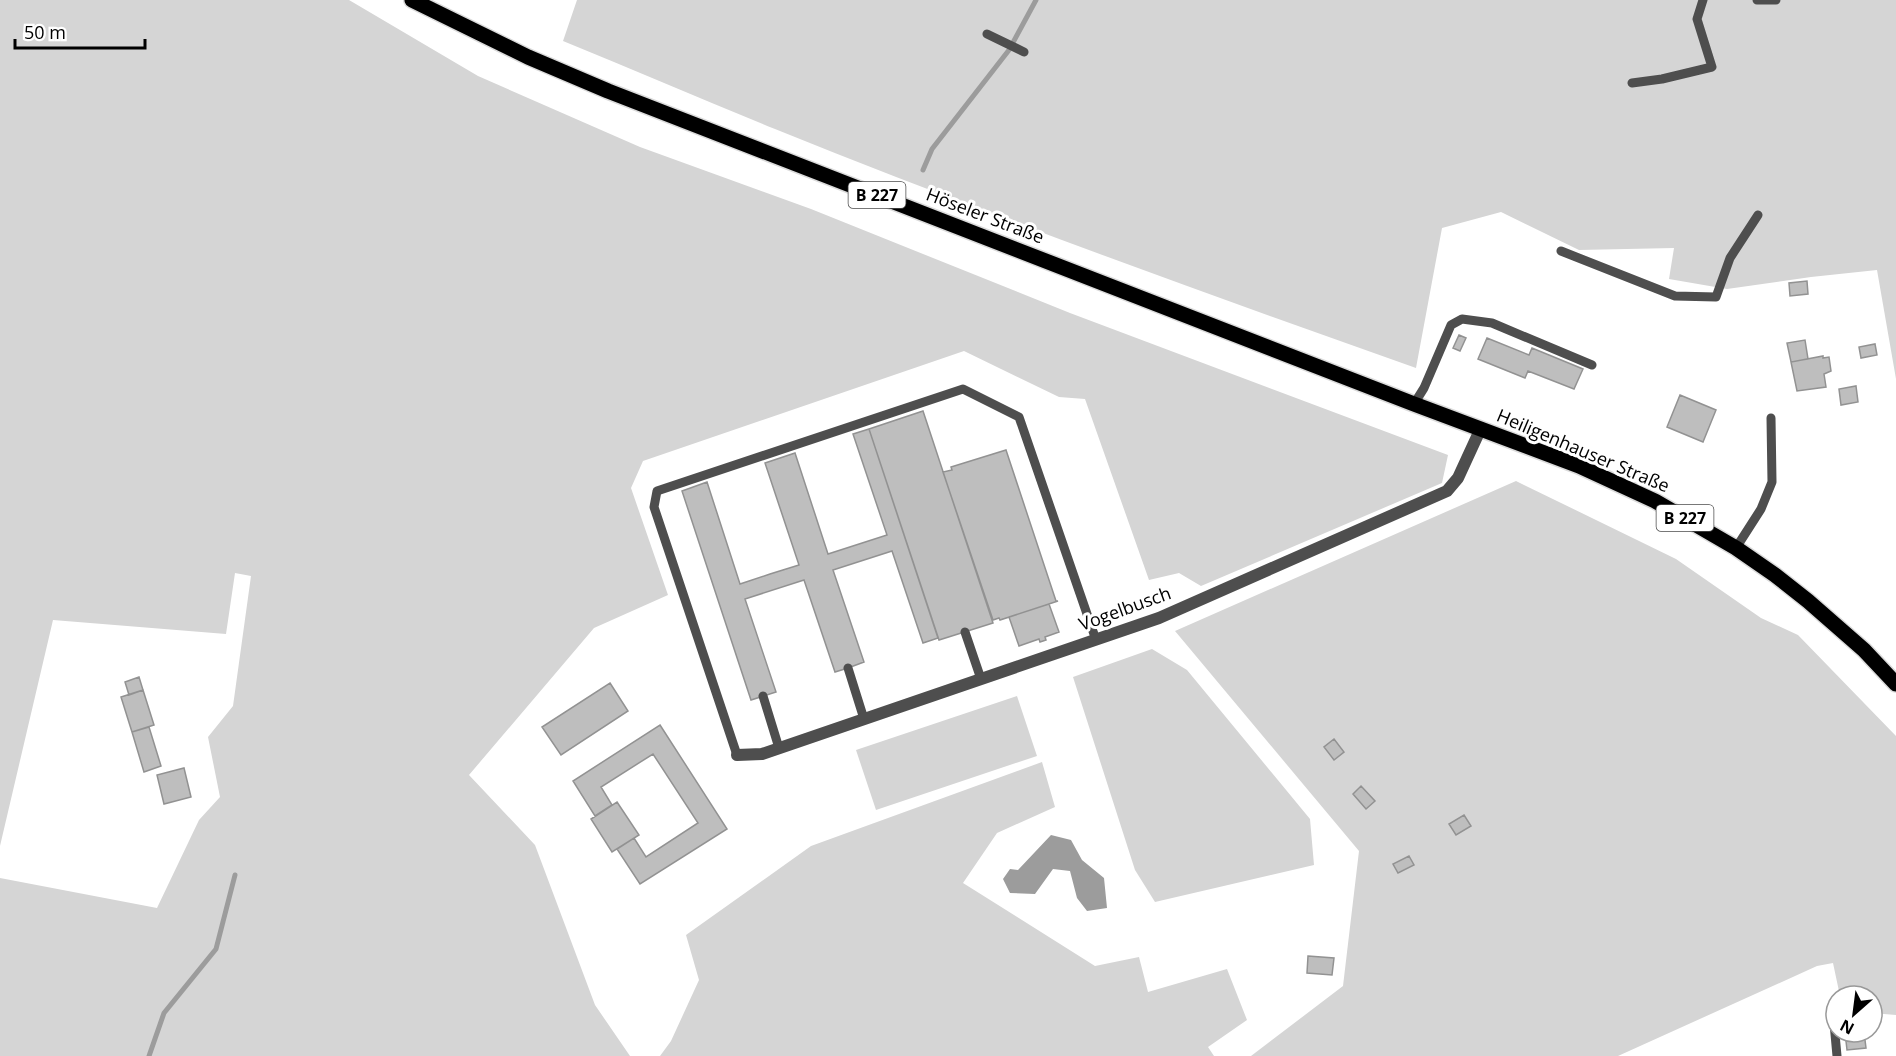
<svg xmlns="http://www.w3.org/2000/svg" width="1896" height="1056" font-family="'Open Sans',sans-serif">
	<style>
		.green { fill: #d5d5d5 }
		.water { fill: #9c9c9c }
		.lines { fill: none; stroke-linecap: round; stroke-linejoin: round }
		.stream { stroke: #9c9c9c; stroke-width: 5 }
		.building { fill: #bebebe; stroke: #929292; stroke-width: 1.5 }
		.primary-casing { stroke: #dbdbdb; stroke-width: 18 }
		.service { stroke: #4e4e4e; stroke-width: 9 }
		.minor { stroke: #4e4e4e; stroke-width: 12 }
		.primary { stroke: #000; stroke-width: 15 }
		.labels { text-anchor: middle; stroke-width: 6; stroke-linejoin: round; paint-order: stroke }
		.shield { fill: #fff; stroke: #4c4c4c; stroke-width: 1.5 }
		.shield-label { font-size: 16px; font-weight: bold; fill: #000 }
		.street-label { font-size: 18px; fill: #000; stroke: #fff }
	</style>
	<rect width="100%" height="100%" fill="#fff"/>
	<path class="green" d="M 0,0 L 349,0 L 478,76 L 640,147 L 811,209 L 1070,313 L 1448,455 L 1442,483 L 1201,586 L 1179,573 L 1149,580 L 1085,399 L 1059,397 L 964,351 L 643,461 L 631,488 L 668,595 L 594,628 L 469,775 L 535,845 L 595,1005 L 630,1056 L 0,1056 L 0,878 L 157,908 L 199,820 L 220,797 L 208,737 L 233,706 L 251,576 L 235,573 L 226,634 L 53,620 L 0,846 Z
		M 577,0 L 1896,0 L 1896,379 L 1877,270 L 1811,277 L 1727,289 L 1669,279 L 1674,248 L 1579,250 L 1501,212 L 1442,228 L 1416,368 C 1201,292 986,214 775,129 C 704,100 634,70 563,41 Z
		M 1516,481 L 1676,559 L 1761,618 L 1798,635 L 1896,736 L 1896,1015 L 1872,1013 L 1872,996 L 1840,996 L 1833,963 L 1817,966 L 1618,1056 L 1251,1056 L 1343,986 L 1359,851 L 1175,631 Z
		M 1152,649 L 1187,670 L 1310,819 L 1314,865 L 1155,902 L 1135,870 L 1073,677 Z
		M 1017,696 L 1037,756 L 876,810 L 856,750 Z
		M 1042,762 L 1055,807 L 997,833 L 963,883 L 1095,966 L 1139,957 L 1148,992 L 1227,969 L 1247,1020 L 1208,1047 L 1214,1056 L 660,1056 L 671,1041 L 699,980 L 686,935 L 811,846 Z"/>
	<path class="water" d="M 1051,835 L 1071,840 L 1082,860 L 1104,878 L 1107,908 L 1087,911 L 1077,898 L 1070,871 L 1053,869 L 1035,894 L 1010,893 L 1003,879 L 1010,869 L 1018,870 Z"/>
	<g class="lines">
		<path class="stream" d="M 923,170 L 932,149 L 1009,50 L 1036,0
			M 149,1056 L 164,1013 L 216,949 L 235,875"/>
	</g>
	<path class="building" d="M 1807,281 L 1808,294 L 1790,296 L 1789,283 Z
		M 1459,335 L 1466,338 L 1460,351 L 1453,348 Z
		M 1487,338 L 1529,355 L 1532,348 L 1583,369 L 1574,389 L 1528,371 L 1525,378 L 1478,359 Z
		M 1805,340 L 1808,359 L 1791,362 L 1787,343 Z
		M 1875,344 L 1877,355 L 1861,358 L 1859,347 Z
		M 1823,356 L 1823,358 L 1829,357 L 1831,371 L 1824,374 L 1826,387 L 1797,391 L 1791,362 Z
		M 1856,386 L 1858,402 L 1841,405 L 1839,389 Z
		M 1680,395 L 1716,410 L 1703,442 L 1667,427 Z
		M 923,411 L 993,623 L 939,640 L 869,429 Z
		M 869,429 L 938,638 L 923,643 L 892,551 L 833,570 L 864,662 L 848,668 L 835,672 L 804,580 L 745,599 L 776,692 L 751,700 L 682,491 L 707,482 L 740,584 L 770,574 L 799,565 L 765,463 L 795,453 L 828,554 L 887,535 L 853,434 Z
		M 1006,450 L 1056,601 L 1058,601 L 1000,620 L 999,618 L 993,620 L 943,472 L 952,470 L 951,467 Z
		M 1049,604 L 1059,632 L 1045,637 L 1046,640 L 1040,642 L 1039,639 L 1019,646 L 1009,617 Z
		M 139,677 L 143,690 L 129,695 L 125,682 Z
		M 610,683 L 628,711 L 561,755 L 542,727 Z
		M 143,690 L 154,725 L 132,732 L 121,697 Z
		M 660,725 L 727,829 L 640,884 L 617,849 L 634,838 L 646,857 L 698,823 L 653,754 L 601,787 L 612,805 L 595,816 L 573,781 Z
		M 149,727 L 161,766 L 144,772 L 132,732 Z
		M 1334,739 L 1344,752 L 1334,760 L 1324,747 Z
		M 184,768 L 191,797 L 164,804 L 157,775 Z
		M 1361,786 L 1375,801 L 1366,809 L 1353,794 Z
		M 617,802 L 639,835 L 612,852 L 591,819 Z
		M 1464,815 L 1471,826 L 1456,835 L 1449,824 Z
		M 1409,856 L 1414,865 L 1398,873 L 1393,864 Z
		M 1308,956 L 1334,958 L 1332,975 L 1307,973 Z
		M 1845,1032 L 1864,1032 L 1866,1048 L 1847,1050 Z"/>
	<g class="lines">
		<defs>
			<path id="primary" d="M 412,0 L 528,57 L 608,91 L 1414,404 L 1579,466 L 1655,501 L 1736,548 L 1775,575 L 1808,601 L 1864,650 L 1896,684"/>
		</defs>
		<use href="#primary" class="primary-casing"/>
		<path class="service" d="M 1757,0 L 1776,0
			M 987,34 L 1024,52
			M 1632,83 L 1662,79 L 1712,67 L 1697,19 L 1703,0
			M 1561,251 L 1675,296 L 1716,297 L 1730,258 L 1758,215
			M 1414,404 L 1424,388 L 1451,325 L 1462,319 L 1492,323 L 1592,365
			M 1736,548 L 1761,509 L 1772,482 L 1771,418
			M 965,632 L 981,679
			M 848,668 L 864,719
			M 763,696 L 779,748
			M 737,755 L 654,507 L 657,491 L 963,389 L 1019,417 L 1096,640
			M 1833,1012 L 1837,1056"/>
		<path class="minor" d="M 737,755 L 762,754 L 1159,618 L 1447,491 L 1458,478 L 1481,428"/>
		<use href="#primary" class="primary"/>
	</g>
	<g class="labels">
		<g class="shield">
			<rect x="848.5" y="182" width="57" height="26" rx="4.5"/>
			<rect x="1656.5" y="505" width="57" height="26" rx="4.5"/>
		</g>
		<g class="shield-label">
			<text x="877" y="201">B 227</text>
			<text x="1685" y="524">B 227</text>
		</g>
		<g class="street-label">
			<text transform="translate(985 216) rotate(21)" y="6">Höseler Straße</text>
			<text transform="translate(1583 451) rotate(23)" y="6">Heiligenhauser Straße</text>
			<text transform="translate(1125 609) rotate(-20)" y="6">Vogelbusch</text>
		</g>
	</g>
	<g transform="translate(1854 1014) rotate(208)"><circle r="28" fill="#ffffff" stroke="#999999" stroke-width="1.5"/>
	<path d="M0-4.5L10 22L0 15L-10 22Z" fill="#000000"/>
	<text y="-9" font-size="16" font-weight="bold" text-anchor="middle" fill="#000000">N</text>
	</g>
	<path d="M15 39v9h130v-9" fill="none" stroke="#000000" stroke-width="3"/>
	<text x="24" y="39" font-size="18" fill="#000000" stroke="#ffffff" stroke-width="4.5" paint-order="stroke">50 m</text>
</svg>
